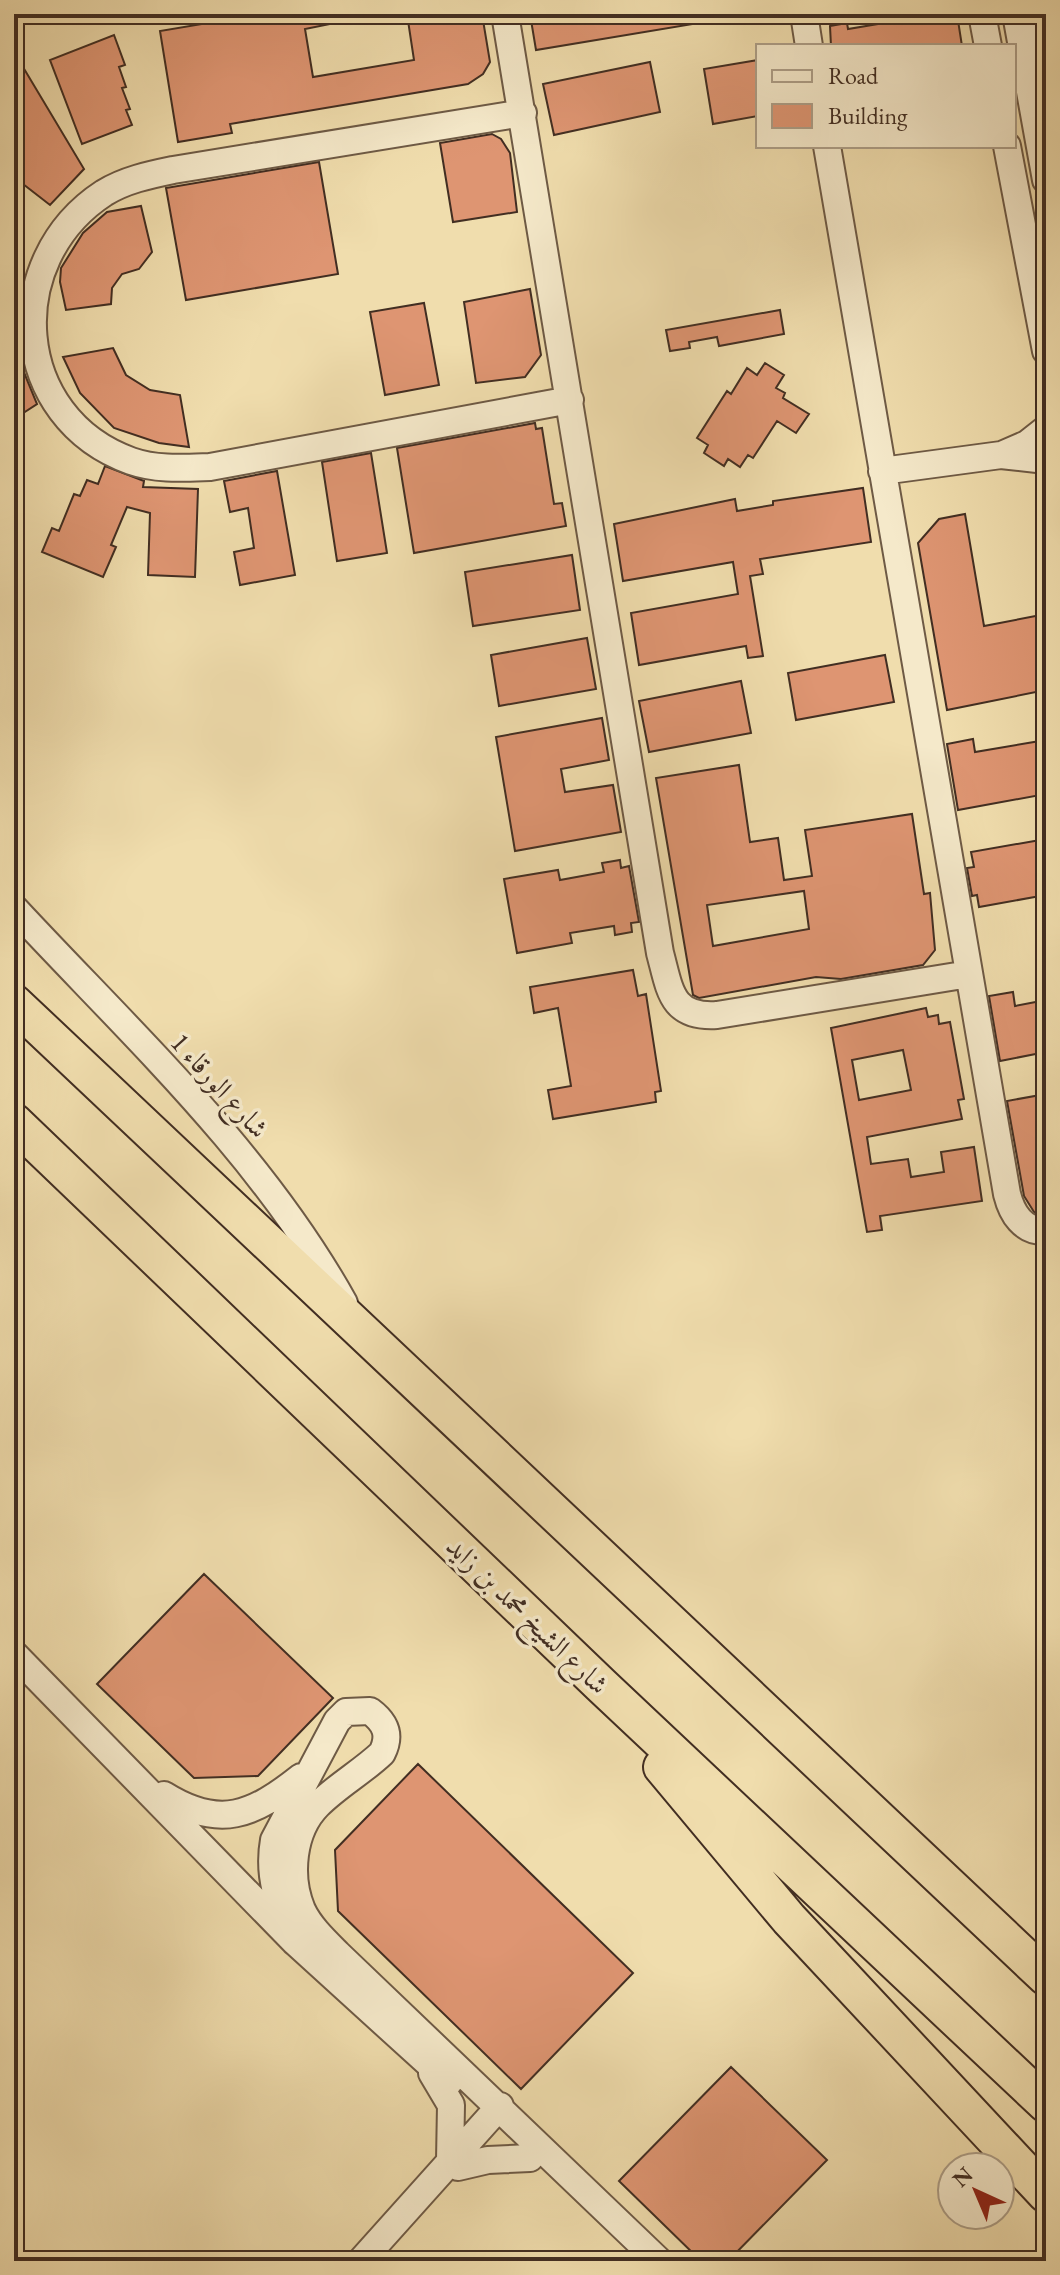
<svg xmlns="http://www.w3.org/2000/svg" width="1060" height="2275" font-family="'EB Garamond',Amiri,serif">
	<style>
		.building { fill: #de9572; stroke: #422e22; stroke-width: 2; fill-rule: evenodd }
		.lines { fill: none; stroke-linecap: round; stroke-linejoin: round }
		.minor-casing { stroke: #6e5a45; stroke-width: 30 }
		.highway-casing { stroke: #422e22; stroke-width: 40 }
		.minor { stroke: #f5e9ca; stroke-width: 26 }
		.highway { stroke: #f0ddad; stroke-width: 36 }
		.labels { text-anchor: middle; stroke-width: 7; stroke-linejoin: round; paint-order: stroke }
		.street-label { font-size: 28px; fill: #422e22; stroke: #f5e9ca }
	</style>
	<rect width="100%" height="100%" fill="#f0ddad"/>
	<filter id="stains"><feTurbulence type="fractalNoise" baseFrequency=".0025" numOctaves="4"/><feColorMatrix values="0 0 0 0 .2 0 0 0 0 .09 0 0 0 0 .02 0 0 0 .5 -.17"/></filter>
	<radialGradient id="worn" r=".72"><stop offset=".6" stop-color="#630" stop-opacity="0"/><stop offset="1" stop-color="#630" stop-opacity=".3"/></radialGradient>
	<path class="building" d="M 232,14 L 345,14 L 345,21 L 305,29 L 313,77 L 414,60 L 407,14 L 482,14 L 490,62 L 483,74 L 468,84 L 230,124 L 232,133 L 178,142 L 160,31 L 232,19 Z
		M 530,14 L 705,14 L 705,22 L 536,50 Z
		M 913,14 L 957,14 L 962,46 L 831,46 L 830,26 L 847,23 L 848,29 L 914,18 Z
		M 114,35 L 125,65 L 119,67 L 126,87 L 122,88 L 130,109 L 126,110 L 132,125 L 82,144 L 50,60 Z
		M 14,52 L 84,169 L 50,205 L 14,177 Z
		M 758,60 L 758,116 L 713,124 L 704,69 Z
		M 650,62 L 660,112 L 554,135 L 543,84 Z
		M 492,134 L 501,139 L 510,153 L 517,212 L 453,222 L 440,143 Z
		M 319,162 L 338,274 L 186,300 L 166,188 Z
		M 141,206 L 152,252 L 139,269 L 122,274 L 112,288 L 111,304 L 66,310 L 60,282 L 61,268 L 83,233 L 107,212 Z
		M 530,289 L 541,355 L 525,377 L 476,383 L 464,302 Z
		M 424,303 L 439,385 L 385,395 L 370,312 Z
		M 780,310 L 784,334 L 719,346 L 717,337 L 689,342 L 690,348 L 670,351 L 666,330 Z
		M 14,348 L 37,404 L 14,419 Z
		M 113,348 L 126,375 L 150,390 L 180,395 L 189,447 L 159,443 L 114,428 L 80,393 L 63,357 Z
		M 765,363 L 784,375 L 776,388 L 785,393 L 783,398 L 809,414 L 796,433 L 777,421 L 753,458 L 748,455 L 740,467 L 728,459 L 724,466 L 704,453 L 708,445 L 697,438 L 727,391 L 731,394 L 747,368 L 757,375 Z
		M 535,423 L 536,429 L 542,428 L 554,504 L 562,503 L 566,526 L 414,553 L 397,448 Z
		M 371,453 L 387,553 L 337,561 L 322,462 Z
		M 105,466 L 144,481 L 143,487 L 198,489 L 195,577 L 148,575 L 150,513 L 127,507 L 111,545 L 116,547 L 103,577 L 42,552 L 52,528 L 59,531 L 74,494 L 80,496 L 87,480 L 98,484 Z
		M 277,471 L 295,575 L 240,585 L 234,552 L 254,548 L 248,508 L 230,512 L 224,481 Z
		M 863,488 L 871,542 L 760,559 L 763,574 L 750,576 L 763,656 L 748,658 L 746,646 L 639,665 L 631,613 L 738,594 L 733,562 L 623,581 L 614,524 L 735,499 L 737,511 L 773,505 L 773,501 Z
		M 965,514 L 984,626 L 1046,614 L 1046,690 L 947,710 L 918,543 L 939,519 Z
		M 572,555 L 580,610 L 473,626 L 465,572 Z
		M 587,638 L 596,689 L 499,706 L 491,655 Z
		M 885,655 L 894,702 L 796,720 L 788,673 Z
		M 741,681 L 751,733 L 649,752 L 639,701 Z
		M 602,718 L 609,760 L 561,769 L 565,792 L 613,785 L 621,832 L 515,851 L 496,737 Z
		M 973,739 L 975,752 L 1046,740 L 1046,794 L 958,810 L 947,744 Z
		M 739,765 L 750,842 L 778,838 L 784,880 L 812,876 L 805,830 L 912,814 L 924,894 L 930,893 L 935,950 L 923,965 L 841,979 L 816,977 L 699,998 L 693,995 L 656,778 ZM 804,891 L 809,929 L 713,946 L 707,905 Z
		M 1046,839 L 1046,895 L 979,907 L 977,895 L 972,896 L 967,868 L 974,867 L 971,852 Z
		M 620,860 L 621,868 L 629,866 L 639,922 L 631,923 L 632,932 L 615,935 L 614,926 L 570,933 L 572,943 L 517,953 L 504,879 L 558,870 L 560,880 L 604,872 L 602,863 Z
		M 633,970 L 638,996 L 646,994 L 661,1091 L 655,1092 L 656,1102 L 553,1119 L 548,1090 L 571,1086 L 558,1008 L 534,1013 L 530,987 Z
		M 1013,992 L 1015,1006 L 1046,1000 L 1046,1052 L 1000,1061 L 989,996 Z
		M 926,1008 L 928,1017 L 938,1015 L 939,1024 L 950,1022 L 964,1099 L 958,1100 L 962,1119 L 867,1137 L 871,1164 L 908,1159 L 911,1177 L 944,1172 L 941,1152 L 974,1147 L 982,1201 L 880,1216 L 882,1230 L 867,1232 L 831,1028 ZM 903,1050 L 911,1090 L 859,1100 L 852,1060 Z
		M 1046,1094 L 1046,1215 L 1034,1212 L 1024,1196 L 1007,1101 Z
		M 204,1574 L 333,1698 L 258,1776 L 194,1778 L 97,1684 Z
		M 418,1764 L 633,1973 L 521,2089 L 338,1911 L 335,1850 Z
		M 731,2067 L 827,2160 L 728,2261 L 701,2261 L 619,2181 Z"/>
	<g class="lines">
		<defs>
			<path id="minor" d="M 505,14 L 660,953 C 670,990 671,1018 717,1015 L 969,974
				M 804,14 L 809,46
				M 982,14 L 988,46
				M 1016,14 L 1046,180
				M 1023,51 L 1046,18
				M 523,113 L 173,170 C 149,175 125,180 104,193 C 0,261 11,418 131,461 C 157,470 183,468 210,467 L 570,400
				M 827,146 L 1007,1194 C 1012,1214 1023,1232 1046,1231
				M 1007,146 L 1046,351
				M 1004,454 L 1027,444 L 1046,429
				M 882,471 L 1001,455 L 1046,460
				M 14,908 C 130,1033 260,1152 344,1303
				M 14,1654 L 295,1942 L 449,2082
				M 164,1795 C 220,1830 253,1815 301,1777
				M 295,1942 C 280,1907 267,1879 274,1840 L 337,1721 L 346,1712 L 370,1711 C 386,1723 391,1735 382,1753 C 362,1772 338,1785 318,1805 C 292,1831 288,1877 302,1910 C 310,1927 325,1941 338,1954 L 659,2261
				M 432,2073 L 451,2105 L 450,2160
				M 458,2167 L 488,2160 L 530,2158
				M 361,2261 L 500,2106"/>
			<path id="highway" d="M 14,1003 L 1046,1977
				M 14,1122 L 601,1685 L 1046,2104
				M 662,1767 L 789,1919 L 1046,2194"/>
		</defs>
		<use href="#minor" class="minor-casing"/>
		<use href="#highway" class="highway-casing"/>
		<use href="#minor" class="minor"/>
		<use href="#highway" class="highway"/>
	</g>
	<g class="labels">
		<g class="street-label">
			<text transform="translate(220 1085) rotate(48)" y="10">شارع الورقاء 1</text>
			<text transform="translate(528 1615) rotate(44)" y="10">شارع الشيخ محمد بن زايد</text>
		</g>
	</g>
	<rect width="1060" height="2275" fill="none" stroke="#f0ddad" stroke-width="48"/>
	<rect x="16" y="16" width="1028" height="2243" fill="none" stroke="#422e22" stroke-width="4"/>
	<rect x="24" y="24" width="1012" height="2227" fill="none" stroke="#422e22" stroke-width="2"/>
	<rect x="756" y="44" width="260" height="104" fill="#f5e9ca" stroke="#ad9e87" stroke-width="2"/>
	<rect x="772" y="70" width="40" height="12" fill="#f5e9ca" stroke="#ad9e87" stroke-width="2"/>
	<text x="828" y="84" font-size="24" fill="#422e22">Road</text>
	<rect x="772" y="104" width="40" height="24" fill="#de9572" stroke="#ad9e87" stroke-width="2"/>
	<text x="828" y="124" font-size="24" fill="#422e22">Building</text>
	<g transform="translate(976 2191) rotate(316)"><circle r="38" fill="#f5e9ca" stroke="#ad9e87" stroke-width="2"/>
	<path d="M0-6L14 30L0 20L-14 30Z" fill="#8f2418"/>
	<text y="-12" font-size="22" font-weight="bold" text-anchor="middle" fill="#422e22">N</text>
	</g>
	<rect width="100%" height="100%" filter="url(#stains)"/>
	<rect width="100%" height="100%" fill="url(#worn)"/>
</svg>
